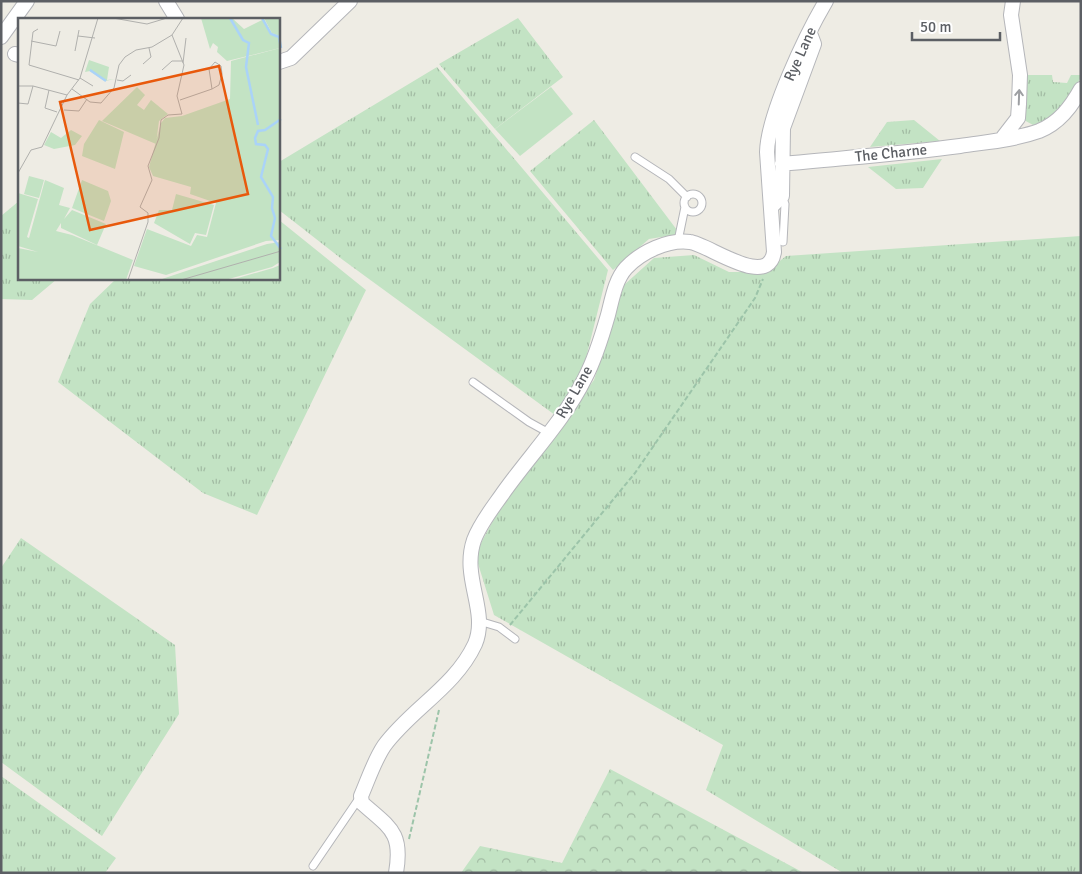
<svg xmlns="http://www.w3.org/2000/svg" width="1082" height="874" font-family="Signika,sans-serif">
	<style>
		.grass { fill: url(#grass-tufts) }
		.forest { fill: url(#forest-crowns) }
		.pitch { fill: #c3e3c4 }
		.lines { fill: none; stroke-linecap: round; stroke-linejoin: round }
		.service-casing { stroke: #b5b6ba; stroke-width: 9 }
		.minor-casing { stroke: #b5b6ba; stroke-width: 16 }
		.path { stroke: #9cc4a9; stroke-width: 2; stroke-dasharray: 5 2.5; stroke-linecap: butt }
		.service { stroke: #fff; stroke-width: 7 }
		.minor { stroke: #fff; stroke-width: 14 }
		.oneway { stroke: #9d9fa2 }
		.labels { text-anchor: middle; stroke-width: 4; stroke-linejoin: round; paint-order: stroke }
		.street-label { font-size: 15px; fill: #5c5f64; stroke: #fff }
		.inset-river { fill: none; stroke: #aad3f8; stroke-width: 2.5 }
		.inset-road { fill: none; stroke: #b0b0ad; stroke-width: 1 }
		.view { fill: #e8590c; fill-opacity: 0.15; stroke: #e8590c; stroke-width: 2.5 }
		.inset-edge { fill: none; stroke: #5c5f64; stroke-width: 2.5 }
	</style>
	<defs>
		<pattern id="grass-tufts" width="24" height="20" patternUnits="userSpaceOnUse" patternTransform="scale(1.25)"><rect width="24" height="20" fill="#c3e3c4"/><path d="M3 7l-1-3M5 7V3M7 7l1-3M15 17l-1-3M17 17v-4M19 17l1-3" fill="none" stroke="#a2bba3"/></pattern>
		<pattern id="forest-crowns" width="20" height="18" patternUnits="userSpaceOnUse" patternTransform="scale(1.25)"><rect width="20" height="18" fill="#c3e3c4"/><path d="M2 6a3 3 0 1 1 6 0M12 15a3 3 0 1 1 6 0" fill="none" stroke="#a2bba3"/></pattern>
	</defs>
	<rect width="100%" height="100%" fill="#eeece4"/>
	<path class="grass" d="M 518,18 L 563,77 L 495,129 L 439,64 Z
		M 437,67 L 608,270 L 582,374 L 555,415 L 343,260 L 279,210 L 279,162 Z
		M 1026,75 L 1052,75 L 1053,82 L 1067,83 L 1071,75 L 1081,75 L 1081,77 C 1069,98 1057,118 1033,125 L 1024,120 Z
		M 594,120 L 680,234 L 649,239 L 613,270 L 530,171 Z
		M 914,120 L 940,141 L 870,147 L 887,122 Z
		M 942,159 L 923,188 L 896,189 L 868,167 Z
		M 19,201 L 19,279 L 57,279 L 32,300 L 1,299 L 1,216 Z
		M 279,220 L 366,290 L 257,515 L 203,493 L 58,382 L 90,304 L 116,279 L 279,279 Z
		M 1081,236 L 1081,873 L 843,873 L 706,790 L 723,745 L 494,615 L 475,554 L 501,506 L 594,380 L 624,285 L 654,258 L 694,255 L 729,272 L 766,272 L 786,256 Z
		M 21,538 L 175,645 L 179,714 L 102,836 L 1,762 L 1,568 Z
		M 1,776 L 116,858 L 105,873 L 1,873 Z"/>
	<path class="forest" d="M 610,769 L 804,873 L 461,873 L 480,846 L 562,863 Z"/>
	<path class="pitch" d="M 551,87 L 573,114 L 520,156 L 495,129 Z"/>
	<g class="lines">
		<defs>
			<path id="service" d="M 635,157 L 669,179 L 687,197
				M684 203a9 9 0 1 1 18 0a9 9 0 1 1-18 0Z
				M 782,196 L 785,204 L 783,242
				M 678,241 L 685,207
				M 473,382 L 529,422 L 549,433
				M 479,621 L 499,627 L 515,639
				M 313,866 L 360,797"/>
			<path id="minor" d="M 166,1 L 177,19
				M 1,37 L 27,1
				M 15,54 L 19,55
				M 279,62 L 291,58 L 350,1
				M 1001,140 L 1018,118 L 1019,104 L 1020,75 L 1011,15 L 1013,1
				M 782,164 C 841,158 901,154 960,146 C 986,142 1014,140 1039,131 C 1059,123 1071,107 1081,89
				M 771,207 L 782,196 L 783,128 L 814,44 L 811,36
				M 396,873 C 403,832 390,828 362,803 L 361,796 C 368,780 374,761 384,746 C 411,709 455,687 475,644 C 489,611 461,578 474,540 C 480,524 491,510 501,496 C 528,457 564,421 585,378 C 595,359 602,336 608,315 C 612,300 615,280 626,268 C 641,252 668,239 690,242 C 708,244 768,290 774,252 L 767,152 C 768,114 806,35 826,1"/>
		</defs>
		<use href="#service" class="service-casing"/>
		<use href="#minor" class="minor-casing"/>
		<path class="path" d="M 510,625 L 635,473 L 755,298 L 763,279
			M 409,839 L 439,710"/>
		<use href="#service" class="service"/>
		<use href="#minor" class="minor"/>
	</g>
	<defs><path id="oneway-shaft" d="M-6 0H5M1.5-3L5.5 0L1.5 3" fill="none" stroke-width="1.6" stroke-linecap="round" stroke-linejoin="round" transform="scale(1.25)"/></defs>
	<use class="oneway" href="#oneway-shaft" transform="translate(1019 97) rotate(-88)"/>
	<g class="labels">
		<g class="street-label">
			<text transform="translate(800 54) rotate(-66)" y="5">Rye Lane</text>
			<text transform="translate(891 153) rotate(-6)" y="5">The Charne</text>
			<text transform="translate(574 392) rotate(-60)" y="5">Rye Lane</text>
		</g>
	</g>
	<g transform="translate(18 18)">
		<rect width="262" height="262" fill="#eeece4"/>
		<path d="M 246,0 L 262,0 L 262,27 L 262,18 L 254,15 ZM 262,30 L 262,222 L 248,223 L 148,257 L 116,248 L 129,211 L 173,228 L 179,217 L 189,219 L 198,185 L 172,176 L 173,169 L 135,158 L 131,149 L 143,105 L 147,100 L 164,98 L 212,81 L 213,43 ZM 119,69 L 127,77 L 119,87 L 126,92 L 133,82 L 150,96 L 141,103 L 138,126 L 84,103 ZM 81,102 L 106,114 L 97,151 L 64,138 L 66,126 ZM 53,112 L 64,118 L 57,127 L 36,131 L 26,127 L 33,114 L 43,120 ZM 11,158 L 26,162 L 21,180 L 6,176 ZM 27,162 L 46,170 L 41,187 L 52,190 L 46,201 L 54,192 L 88,206 L 79,227 L 43,210 L 43,205 L 38,213 L 54,217 L 115,242 L 108,262 L 0,262 L 0,230 L 20,234 L 0,228 L 0,175 L 20,181 L 9,219 L 11,220 ZM 64,162 L 90,173 L 93,183 L 86,203 L 54,190 ZM 262,247 L 262,262 L 213,262 L 255,250 Z" fill="#c3e3c4"/>
		<path d="M 183,0 L 214,0 L 226,11 L 246,1 L 254,15 L 262,18 L 262,30 L 209,43 L 199,34 L 200,29 L 195,25 L 192,31 ZM 71,42 L 91,49 L 89,62 L 97,61 L 87,63 L 72,53 L 67,54 ZM 158,176 L 196,187 L 188,217 L 177,215 L 172,226 L 136,205 L 141,192 L 154,192 ZM 262,224 L 262,244 L 254,249 L 207,262 L 141,262 L 249,226 Z" fill="#c3e3c4"/>
		<path class="inset-river" d="M 212,0 L 225,22 L 231,25 L 228,49 L 240,107M 244,0 L 253,16 L 261,19 L 263,30M 72,52 L 88,63M 263,101 L 247,112 L 240,113 L 237,120 L 238,126 L 247,127 L 250,131 L 243,159 L 255,179 L 254,190 L 257,200 L 253,218 L 263,231"/>
		<path class="inset-road" d="M 95,0 L 129,6 L 149,0M 20,11 L 15,14 L 11,47 L 61,62M 60,18 L 77,20M 13,23 L 38,28 L 42,13M 57,33 L 61,12M 165,45 L 168,20M 125,46 L 133,39 L 131,30M 144,52 L 154,43 L 165,43M 62,60 L 75,68M 99,62 L 105,63 L 113,57M 0,68 L 15,68 L 49,77M 54,71 L 72,84 L 83,85 L 96,70 L 101,47 L 107,39 L 118,32 L 134,29 L 154,17M 31,72 L 27,90 L 39,94M 162,82 L 194,71 L 201,67 L 204,56 L 203,48 L 197,44 L 191,51 L 194,71M 0,85 L 10,86 L 15,68M 46,92 L 61,93 L 69,81M 0,155 L 13,132 L 24,129 L 49,77 L 62,60 L 80,0M 110,262 L 130,204 L 130,195 L 122,189 L 134,162 L 130,148 L 141,120 L 143,102 L 150,97 L 164,96 L 159,78 L 166,47 L 154,17 L 165,0M 163,262 L 263,233"/>
		<path class="view" d="M 201,48 L 230,176 L 72,212 L 42,84 Z"/>
		<rect width="262" height="262" class="inset-edge"/>
	</g>
	<rect width="1082" height="874" fill="none" stroke="#5c5f64" stroke-width="5"/>
	<path d="M912 32v8h88v-8" fill="none" stroke="#5c5f64" stroke-width="2.5"/>
	<text x="920" y="32" font-size="15" fill="#5c5f64" stroke="#ffffff" stroke-width="4" paint-order="stroke">50 m</text>
</svg>
